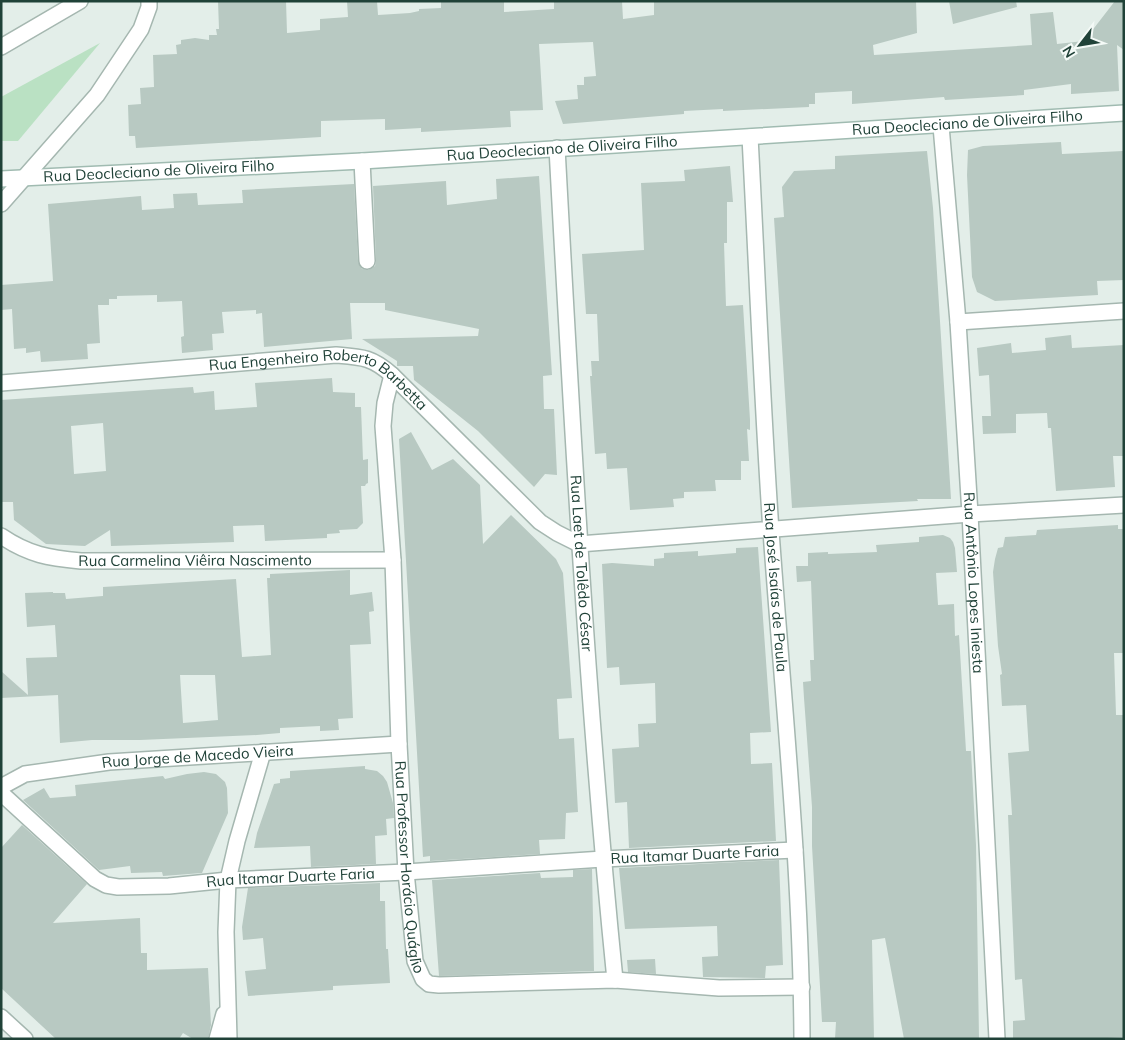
<svg xmlns="http://www.w3.org/2000/svg" width="1125" height="1040" font-family="Mulish,sans-serif">
	<style>
		.green { fill: #bae1c3 }
		.building { fill: #b8c9c2; fill-rule: evenodd }
		.lines { fill: none; stroke-linecap: round; stroke-linejoin: round }
		.street-casing { stroke: #a5b7b0; stroke-width: 18 }
		.secondary-casing { stroke: #a0bbb1; stroke-width: 18 }
		.street { stroke: #fff; stroke-width: 15 }
		.secondary { stroke: #fff; stroke-width: 15 }
		.labels { text-anchor: middle; stroke-width: 4; stroke-linejoin: round; paint-order: stroke }
		.street-label { font-size: 15px; fill: #204238; stroke: #f4faf7 }
	</style>
	<rect width="100%" height="100%" fill="#e3eee9"/>
	<path class="green" d="M 100,43 L 18,141 L 1,141 L 1,97 Z"/>
	<path class="building" d="M 218,1 L 286,1 L 287,33 L 320,30 L 320,19 L 348,17 L 347,1 L 377,1 L 378,15 L 410,13 L 419,11 L 419,9 L 441,8 L 441,1 L 504,1 L 504,12 L 554,9 L 554,1 L 622,1 L 623,19 L 654,15 L 654,1 L 916,1 L 917,33 L 873,45 L 874,55 L 1032,45 L 1030,14 L 1053,12 L 1057,44 L 1084,41 L 1115,1 L 1124,1 L 1124,50 L 1117,45 L 1119,91 L 1071,94 L 1071,84 L 1024,90 L 1024,95 L 945,100 L 944,97 L 852,104 L 852,91 L 815,93 L 815,104 L 809,104 L 809,107 L 723,111 L 723,109 L 684,111 L 684,114 L 563,124 L 555,101 L 578,99 L 577,85 L 584,85 L 584,77 L 596,76 L 593,42 L 539,44 L 543,110 L 510,111 L 511,127 L 421,132 L 421,128 L 385,130 L 385,119 L 321,121 L 321,137 L 136,148 L 135,136 L 129,136 L 128,105 L 141,104 L 140,88 L 154,87 L 153,55 L 177,54 L 176,45 L 181,44 L 181,40 L 195,38 L 209,40 L 209,35 L 217,35 L 216,29 L 219,29 Z
		M 949,1 L 1016,1 L 1017,7 L 953,24 Z
		M 1061,142 L 1062,154 L 1123,151 L 1124,280 L 1097,281 L 1098,295 L 995,301 L 977,292 L 972,277 L 967,175 L 968,150 L 983,146 Z
		M 927,151 L 933,208 L 951,499 L 917,499 L 918,501 L 792,508 L 774,218 L 784,217 L 782,187 L 794,171 L 835,169 L 835,156 Z
		M 730,166 L 733,202 L 727,202 L 727,243 L 724,243 L 726,306 L 743,305 L 750,420 L 750,430 L 747,429 L 749,461 L 741,461 L 741,480 L 715,480 L 716,491 L 684,492 L 684,498 L 673,499 L 674,507 L 630,510 L 627,468 L 607,469 L 606,453 L 595,454 L 590,376 L 592,376 L 591,361 L 599,361 L 597,314 L 586,314 L 582,254 L 644,250 L 641,183 L 685,181 L 684,170 Z
		M 539,176 L 552,375 L 543,376 L 544,409 L 554,409 L 557,475 L 545,474 L 534,487 L 478,431 L 414,380 L 413,366 L 397,366 L 397,361 L 362,339 L 478,336 L 479,329 L 385,310 L 385,303 L 350,303 L 352,339 L 264,347 L 262,313 L 256,314 L 256,310 L 222,312 L 224,333 L 212,334 L 213,350 L 182,353 L 181,337 L 184,336 L 182,301 L 157,302 L 157,295 L 117,296 L 117,299 L 109,299 L 109,305 L 98,305 L 100,343 L 87,344 L 88,359 L 41,362 L 40,351 L 26,353 L 26,348 L 14,349 L 12,309 L 1,310 L 1,285 L 53,281 L 48,204 L 141,196 L 142,210 L 174,208 L 173,194 L 197,193 L 198,205 L 243,203 L 242,190 L 354,184 L 358,261 L 362,269 L 368,270 L 375,266 L 376,261 L 373,186 L 446,181 L 447,205 L 497,199 L 496,179 Z
		M 1071,335 L 1072,348 L 1124,345 L 1124,456 L 1113,456 L 1115,487 L 1056,491 L 1051,428 L 1048,428 L 1047,413 L 1016,414 L 1016,433 L 983,434 L 982,416 L 991,416 L 989,375 L 979,376 L 977,348 L 1011,343 L 1012,353 L 1046,350 L 1045,338 Z
		M 332,378 L 333,392 L 355,393 L 355,407 L 361,407 L 363,460 L 368,459 L 368,483 L 366,484 L 365,486 L 361,486 L 363,523 L 357,529 L 339,530 L 340,533 L 327,534 L 327,538 L 265,541 L 264,525 L 233,526 L 234,542 L 111,546 L 110,530 L 85,546 L 46,544 L 14,520 L 13,502 L 1,502 L 1,400 L 193,387 L 194,393 L 214,391 L 215,410 L 257,407 L 255,383 ZM 103,423 L 106,471 L 74,474 L 71,426 Z
		M 411,432 L 432,470 L 453,459 L 480,485 L 483,544 L 511,515 L 556,559 L 563,573 L 572,698 L 557,699 L 559,739 L 574,738 L 578,812 L 566,813 L 565,839 L 539,840 L 540,854 L 430,861 L 430,856 L 423,857 L 399,439 Z
		M 1118,525 L 1118,529 L 1124,529 L 1124,653 L 1114,653 L 1116,715 L 1124,715 L 1124,1037 L 1091,1039 L 1013,1039 L 1013,1021 L 1025,1020 L 1022,979 L 1015,980 L 1008,815 L 1012,815 L 1008,753 L 1029,751 L 1026,705 L 1002,706 L 1000,675 L 1002,674 L 998,646 L 993,572 L 995,559 L 998,548 L 1003,547 L 1005,537 L 1036,535 L 1037,530 Z
		M 943,535 L 950,538 L 953,542 L 955,548 L 957,572 L 936,573 L 938,605 L 954,604 L 955,636 L 959,635 L 966,751 L 971,751 L 976,845 L 979,1039 L 904,1039 L 885,938 L 872,940 L 874,1039 L 835,1039 L 836,1022 L 822,1022 L 812,846 L 812,807 L 804,698 L 803,682 L 811,681 L 810,660 L 814,660 L 811,581 L 797,582 L 796,566 L 808,566 L 808,553 L 828,552 L 828,554 L 877,552 L 876,545 L 919,542 L 919,537 Z
		M 758,547 L 771,732 L 750,733 L 751,764 L 772,763 L 776,841 L 629,848 L 627,802 L 615,803 L 612,749 L 639,747 L 638,724 L 656,723 L 655,683 L 620,685 L 619,667 L 607,668 L 602,564 L 612,563 L 654,566 L 654,559 L 664,558 L 664,553 L 698,551 L 698,556 L 736,553 L 736,548 Z
		M 350,570 L 350,595 L 372,592 L 374,611 L 369,612 L 371,644 L 350,645 L 353,718 L 338,719 L 339,730 L 320,731 L 320,726 L 280,728 L 280,733 L 257,735 L 140,740 L 92,740 L 60,743 L 58,695 L 1,698 L 1,671 L 28,695 L 26,658 L 57,657 L 55,625 L 27,627 L 25,593 L 53,592 L 53,593 L 65,593 L 66,599 L 103,596 L 103,587 L 236,579 L 242,657 L 271,655 L 267,578 L 270,578 L 270,574 ZM 180,675 L 215,675 L 218,720 L 183,723 Z
		M 365,766 L 365,769 L 377,771 L 383,776 L 387,782 L 393,803 L 394,818 L 386,819 L 387,835 L 375,836 L 376,864 L 311,867 L 310,846 L 254,848 L 257,833 L 274,784 L 280,783 L 280,779 L 290,778 L 290,771 Z
		M 204,772 L 216,774 L 225,782 L 227,788 L 228,813 L 202,873 L 163,876 L 162,872 L 131,873 L 130,866 L 99,870 L 23,800 L 44,788 L 50,798 L 76,796 L 75,785 L 163,776 L 165,779 L 187,774 Z
		M 22,825 L 87,884 L 53,923 L 140,918 L 141,953 L 147,953 L 147,970 L 208,968 L 211,1025 L 208,1039 L 193,1039 L 183,1033 L 179,1039 L 56,1039 L 1,988 L 1,848 Z
		M 779,860 L 783,965 L 766,966 L 765,978 L 703,977 L 702,957 L 718,956 L 717,926 L 625,929 L 619,868 Z
		M 592,869 L 594,971 L 439,976 L 432,880 L 540,873 L 541,878 L 573,877 L 573,870 Z
		M 380,883 L 380,901 L 385,901 L 386,949 L 388,949 L 390,983 L 333,986 L 333,990 L 248,996 L 245,971 L 266,969 L 263,938 L 243,940 L 242,927 L 248,888 Z
		M 655,959 L 656,974 L 628,972 L 627,960 Z"/>
	<g class="lines">
		<defs>
			<g id="street">
				<path d="M 1,47 L 80,1"/>
				<path id="s1" d="M 941,126 L 958,322 L 970,514 L 997,1039"/>
				<path id="s2" d="M 750,137 C 757,269 762,400 771,531 C 783,700 801,869 802,1039"/>
				<path id="s3" d="M 557,148 C 572,425 587,703 615,980"/>
				<path d="M 362,161 L 367,261"/>
				<path d="M 1,204 L 97,95 L 141,29 L 149,7 L 149,1"/>
				<path d="M 958,322 L 1124,311"/>
				<path id="s4" d="M 392,375 L 385,403 L 383,426 L 393,560 L 399,744 L 406,872 L 415,961 L 423,979 L 429,984 L 439,985 L 615,980 L 719,988 L 802,987"/>
				<path id="s5" d="M 1,383 L 336,355 C 362,357 372,357 392,375 L 540,522 L 557,533 L 579,544 L 970,514 L 1124,505"/>
				<path id="s6" d="M 1,536 C 29,555 49,558 81,561 L 393,560"/>
				<path id="s7" d="M 1,787 L 25,774 L 109,762 L 399,744"/>
				<path id="s8" d="M 1,793 L 95,879 L 106,885 L 118,887 L 169,886 L 228,880 L 406,872 L 603,859 L 795,850"/>
				<path d="M 1,1017 L 25,1039"/>
				<path d="M 217,1039 L 224,1014"/>
				<path d="M 229,1039 L 226,932 L 228,880 L 237,841 L 263,752"/>
			</g>
			<g id="secondary">
				<path id="s9" d="M 1,179 L 362,161 L 1124,113"/>
			</g>
		</defs>
		<use href="#street" class="street-casing"/>
		<use href="#secondary" class="secondary-casing"/>
		<use href="#street" class="street"/>
		<use href="#secondary" class="secondary"/>
	</g>
	<g class="labels">
		<g class="street-label">
			<text dy="5" stroke="none"><textPath href="#s9" startOffset="968">Rua Deocleciano de Oliveira Filho</textPath></text>
			<text dy="5" stroke="none"><textPath href="#s9" startOffset="562">Rua Deocleciano de Oliveira Filho</textPath></text>
			<text dy="5" stroke="none"><textPath href="#s9" startOffset="158">Rua Deocleciano de Oliveira Filho</textPath></text>
			<text dy="5" stroke="none"><textPath href="#s5" startOffset="326">Rua Engenheiro Roberto Barbetta</textPath></text>
			<text dy="5" stroke="none"><textPath href="#s6" startOffset="199">Rua Carmelina Viêira Nascimento</textPath></text>
			<text dy="5" stroke="none"><textPath href="#s3" startOffset="416">Rua Laet de Tolêdo César</textPath></text>
			<text dy="5" stroke="none"><textPath href="#s1" startOffset="458">Rua Antônio Lopes Iniesta</textPath></text>
			<text dy="5" stroke="none"><textPath href="#s2" startOffset="451">Rua José Isaías de Paula</textPath></text>
			<text dy="5" stroke="none"><textPath href="#s7" startOffset="201">Rua Jorge de Macedo Vieira</textPath></text>
			<text dy="5" stroke="none"><textPath href="#s8" startOffset="730">Rua Itamar Duarte Faria</textPath></text>
			<text dy="5" stroke="none"><textPath href="#s4" startOffset="494">Rua Professor Horácio Quáglio</textPath></text>
			<text dy="5" stroke="none"><textPath href="#s8" startOffset="325">Rua Itamar Duarte Faria</textPath></text>
		</g>
	</g>
	<rect width="1125" height="1040" fill="none" stroke="#204238" stroke-width="5"/>
	<g transform="translate(1080 45) rotate(239)" stroke="#f4faf7" stroke-width="4" paint-order="stroke">
	<path d="M0-4L9 19L0 12L-9 19Z" fill="#204238"/>
	<text y="-8" font-size="14" font-weight="bold" text-anchor="middle" fill="#204238">N</text>
	</g>
</svg>
